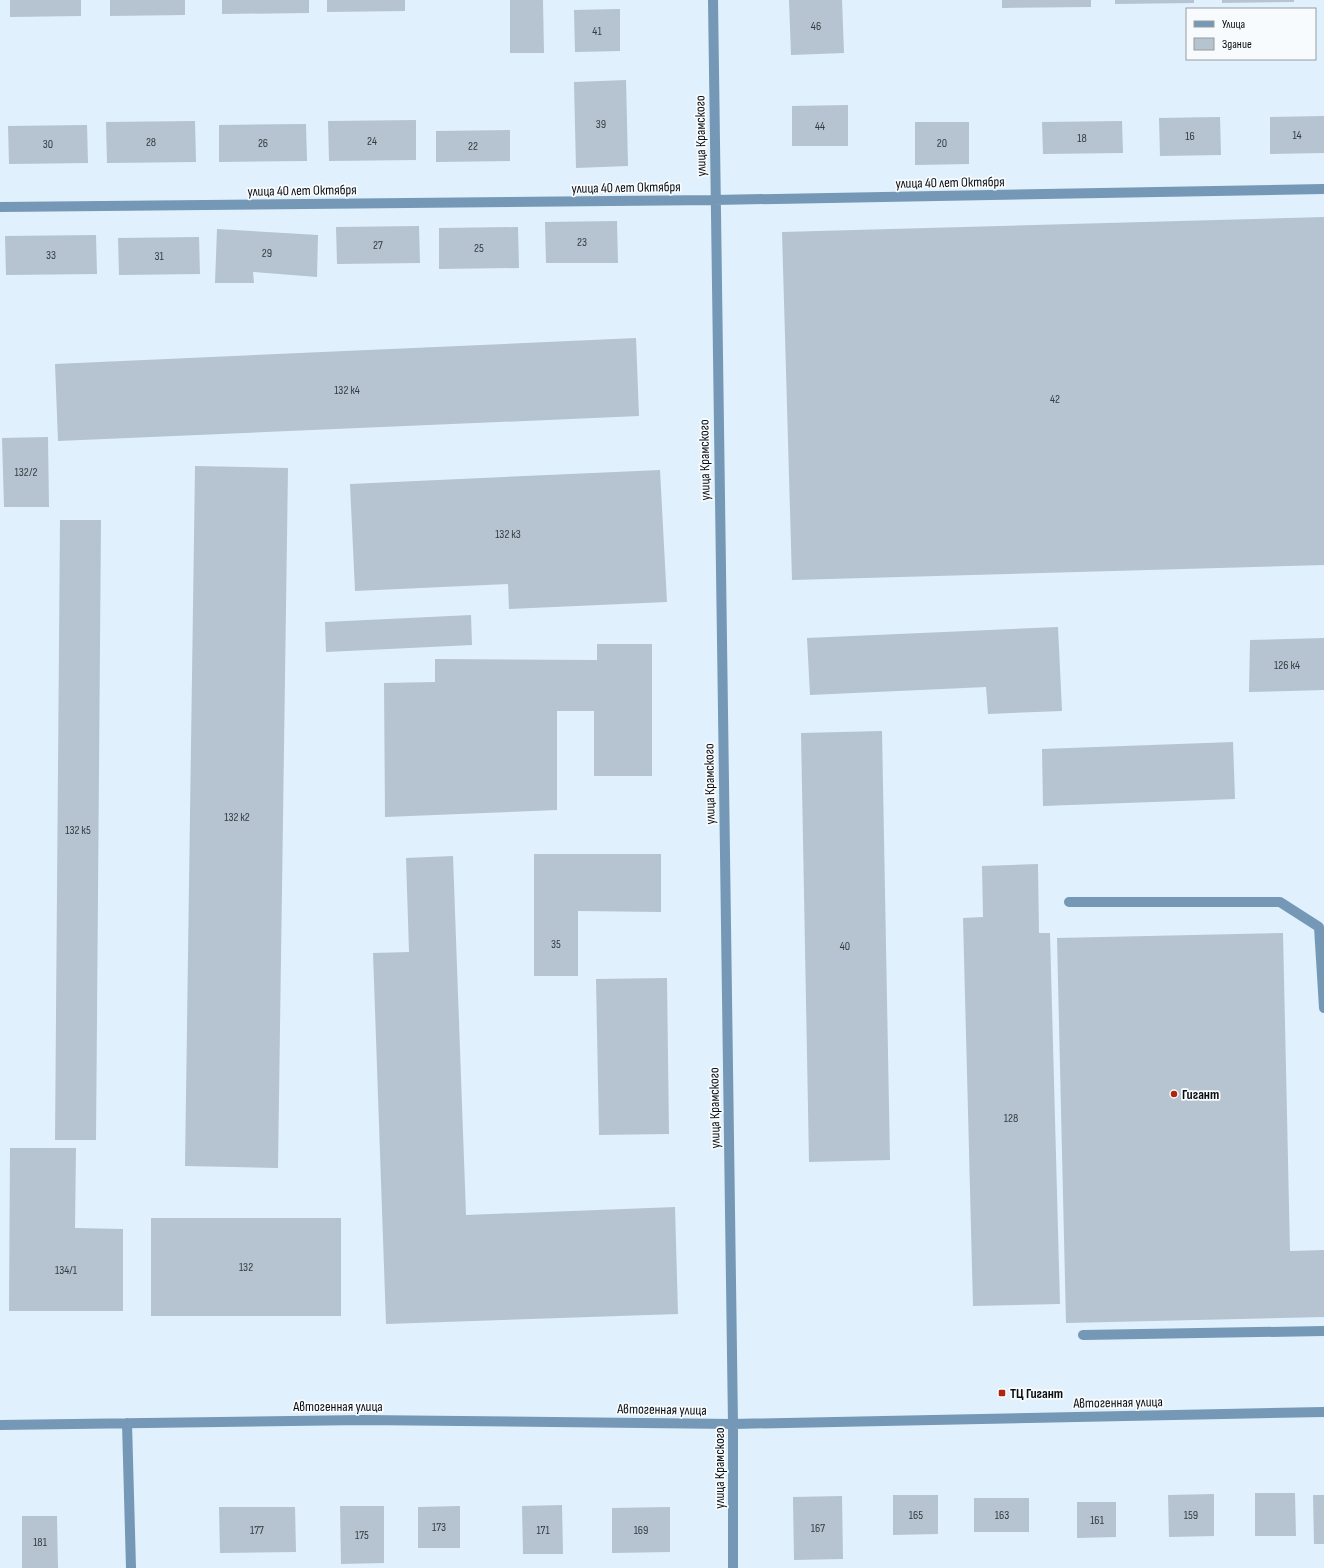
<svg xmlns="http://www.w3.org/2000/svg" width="1324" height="1568" font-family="'Sofia Sans Condensed',sans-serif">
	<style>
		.building { fill: #b5c4d0 }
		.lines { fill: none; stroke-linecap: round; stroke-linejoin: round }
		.minor { stroke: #7498b5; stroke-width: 10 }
		.poi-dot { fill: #b1240c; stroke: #f8fbfd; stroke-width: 1.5 }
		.labels { text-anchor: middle; stroke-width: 3.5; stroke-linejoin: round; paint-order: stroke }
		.number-label { font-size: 12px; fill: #343c42 }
		.street-label { font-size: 14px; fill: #090e12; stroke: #f8fbfd }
		.poi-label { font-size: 14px; font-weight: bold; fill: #090e12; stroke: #f8fbfd; text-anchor: start }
	</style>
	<rect width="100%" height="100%" fill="#e0f0fc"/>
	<path class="building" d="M 10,0 L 81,0 L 81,16 L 10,17 Z
		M 110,0 L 185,0 L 185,15 L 110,16 Z
		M 222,0 L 309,0 L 309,13 L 222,14 Z
		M 327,0 L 405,0 L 405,11 L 327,12 Z
		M 510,0 L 543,0 L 544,53 L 510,53 Z
		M 789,0 L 842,0 L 844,53 L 791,55 Z
		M 1002,0 L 1091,0 L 1091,7 L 1002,8 Z
		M 1115,0 L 1194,0 L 1194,3 L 1115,4 Z
		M 1222,0 L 1294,0 L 1294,2 L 1222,3 Z
		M 620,9 L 620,51 L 575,52 L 574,10 Z
		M 626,80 L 628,166 L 576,168 L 574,82 Z
		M 848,105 L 848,146 L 792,146 L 792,106 Z
		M 1324,116 L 1324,153 L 1270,154 L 1270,117 Z
		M 1220,117 L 1221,155 L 1160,156 L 1159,118 Z
		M 416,120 L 416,160 L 329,161 L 328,121 Z
		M 195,121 L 196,162 L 107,163 L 106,122 Z
		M 1122,121 L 1123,153 L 1043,154 L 1042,122 Z
		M 915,122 L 969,122 L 969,164 L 915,165 Z
		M 306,124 L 307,161 L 219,162 L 219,125 Z
		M 87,125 L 88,163 L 9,164 L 8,126 Z
		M 510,130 L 510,161 L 436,162 L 436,131 Z
		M 1324,217 L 1324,565 L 792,580 L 782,232 Z
		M 617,221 L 618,263 L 546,263 L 545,222 Z
		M 419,226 L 420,263 L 337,264 L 336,227 Z
		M 518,227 L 519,268 L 439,269 L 439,228 Z
		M 217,229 L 318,235 L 317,277 L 253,272 L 254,283 L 215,283 Z
		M 96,235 L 97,274 L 6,275 L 5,236 Z
		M 199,237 L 200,274 L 119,275 L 118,238 Z
		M 636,338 L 639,416 L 58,441 L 55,364 Z
		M 48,437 L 49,507 L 4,507 L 2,438 Z
		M 195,466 L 288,468 L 278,1168 L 185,1166 Z
		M 660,470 L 667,602 L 509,609 L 508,584 L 355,591 L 350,484 Z
		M 60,520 L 101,520 L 96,1140 L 55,1140 Z
		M 471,615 L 472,645 L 326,652 L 325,622 Z
		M 1058,627 L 1062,711 L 988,714 L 986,687 L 810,695 L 807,638 Z
		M 1324,638 L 1324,690 L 1249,692 L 1250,640 Z
		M 597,644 L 652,644 L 652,776 L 594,776 L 594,711 L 557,711 L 557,810 L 385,817 L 384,683 L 435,682 L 435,659 L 597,660 Z
		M 882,731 L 890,1160 L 809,1162 L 801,733 Z
		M 1233,742 L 1235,799 L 1043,806 L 1042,749 Z
		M 534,854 L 661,854 L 661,912 L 578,911 L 578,976 L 534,976 Z
		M 453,856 L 466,1215 L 675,1207 L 678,1314 L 386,1324 L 373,953 L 409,952 L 406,858 Z
		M 1038,864 L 1039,933 L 1050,933 L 1060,1304 L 973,1306 L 963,918 L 983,917 L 982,866 Z
		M 1283,933 L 1290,1251 L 1324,1250 L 1324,1317 L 1066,1323 L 1057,938 Z
		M 667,978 L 669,1134 L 599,1135 L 596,979 Z
		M 10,1148 L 76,1148 L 75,1228 L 123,1229 L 123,1311 L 9,1311 Z
		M 151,1218 L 341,1218 L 341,1316 L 151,1316 Z
		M 1255,1493 L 1295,1493 L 1296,1536 L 1255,1536 Z
		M 1214,1494 L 1214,1536 L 1169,1537 L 1168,1495 Z
		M 893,1495 L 938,1495 L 938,1534 L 893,1535 Z
		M 1313,1495 L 1324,1495 L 1324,1544 L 1314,1544 Z
		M 842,1496 L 843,1559 L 794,1560 L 793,1497 Z
		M 974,1498 L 1029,1498 L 1029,1532 L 974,1532 Z
		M 1077,1502 L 1116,1502 L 1116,1537 L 1077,1538 Z
		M 562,1505 L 563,1554 L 523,1554 L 522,1506 Z
		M 340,1506 L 384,1506 L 384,1563 L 341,1564 Z
		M 460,1506 L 460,1548 L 418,1548 L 418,1507 Z
		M 219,1507 L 295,1507 L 296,1552 L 220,1553 Z
		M 670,1507 L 670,1552 L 612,1553 L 612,1508 Z
		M 22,1516 L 57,1516 L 58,1568 L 22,1568 Z"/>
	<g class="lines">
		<path class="minor" d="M 713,0 L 733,1424 L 733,1568
			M 0,207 L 714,200 L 1324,189
			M 1069,902 L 1280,902 L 1319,927 L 1324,1008
			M 1083,1335 L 1324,1331
			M 127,1423 L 131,1568
			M 0,1425 L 363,1420 L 733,1424 L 1324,1412"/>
	</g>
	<g class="poi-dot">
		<circle cx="1174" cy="1094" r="4"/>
		<rect x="998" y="1389" width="8" height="8" rx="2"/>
	</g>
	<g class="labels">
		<g class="number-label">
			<text x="816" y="30">46</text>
			<text x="597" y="35">41</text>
			<text x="601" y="128">39</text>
			<text x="820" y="130">44</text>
			<text x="1297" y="139">14</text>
			<text x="1190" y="140">16</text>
			<text x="1082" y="142">18</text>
			<text x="372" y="145">24</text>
			<text x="151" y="146">28</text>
			<text x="263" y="147">26</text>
			<text x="942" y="147">20</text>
			<text x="48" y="148">30</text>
			<text x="473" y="150">22</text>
			<text x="582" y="246">23</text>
			<text x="378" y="249">27</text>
			<text x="479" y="252">25</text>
			<text x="267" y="257">29</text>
			<text x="51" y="259">33</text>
			<text x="159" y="260">31</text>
			<text x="347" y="394">132 к4</text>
			<text x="1055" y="403">42</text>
			<text x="26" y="476">132/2</text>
			<text x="508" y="538">132 к3</text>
			<text x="1287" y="669">126 к4</text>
			<text x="237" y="821">132 к2</text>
			<text x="78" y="834">132 к5</text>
			<text x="556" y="948">35</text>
			<text x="845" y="950">40</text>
			<text x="1011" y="1122">128</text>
			<text x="246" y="1271">132</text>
			<text x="66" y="1274">134/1</text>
			<text x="916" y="1519">165</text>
			<text x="1002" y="1519">163</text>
			<text x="1191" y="1519">159</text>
			<text x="1097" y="1524">161</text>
			<text x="439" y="1531">173</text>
			<text x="818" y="1532">167</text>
			<text x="257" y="1534">177</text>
			<text x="543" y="1534">171</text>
			<text x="641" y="1534">169</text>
			<text x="362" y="1539">175</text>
			<text x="40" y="1546">181</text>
		</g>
		<g class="street-label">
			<text transform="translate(700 136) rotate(-91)" y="5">улица Крамского</text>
			<text transform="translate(950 182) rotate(-1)" y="5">улица 40 лет Октября</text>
			<text transform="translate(626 187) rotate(-1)" y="5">улица 40 лет Октября</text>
			<text transform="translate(302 190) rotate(-1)" y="5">улица 40 лет Октября</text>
			<text transform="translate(704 460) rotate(-91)" y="5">улица Крамского</text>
			<text transform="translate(709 784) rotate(-91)" y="5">улица Крамского</text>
			<text transform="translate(714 1108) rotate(-91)" y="5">улица Крамского</text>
			<text transform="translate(1118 1402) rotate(-1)" y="5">Автогенная улица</text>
			<text x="338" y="1411">Автогенная улица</text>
			<text transform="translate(662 1409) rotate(1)" y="5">Автогенная улица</text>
			<text transform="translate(719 1468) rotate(-90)" y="5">улица Крамского</text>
		</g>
		<g class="poi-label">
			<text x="1182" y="1099">Гигант</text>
			<text x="1010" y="1398">ТЦ Гигант</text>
		</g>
	</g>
	<rect x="1186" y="8" width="130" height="52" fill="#f8fbfd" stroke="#989c9f"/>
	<rect x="1194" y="21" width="20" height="6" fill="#7498b5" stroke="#989c9f"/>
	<text x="1222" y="28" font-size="12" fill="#090e12">Улица</text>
	<rect x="1194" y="38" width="20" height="12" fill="#b5c4d0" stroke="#989c9f"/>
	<text x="1222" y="48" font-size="12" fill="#090e12">Здание</text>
</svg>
